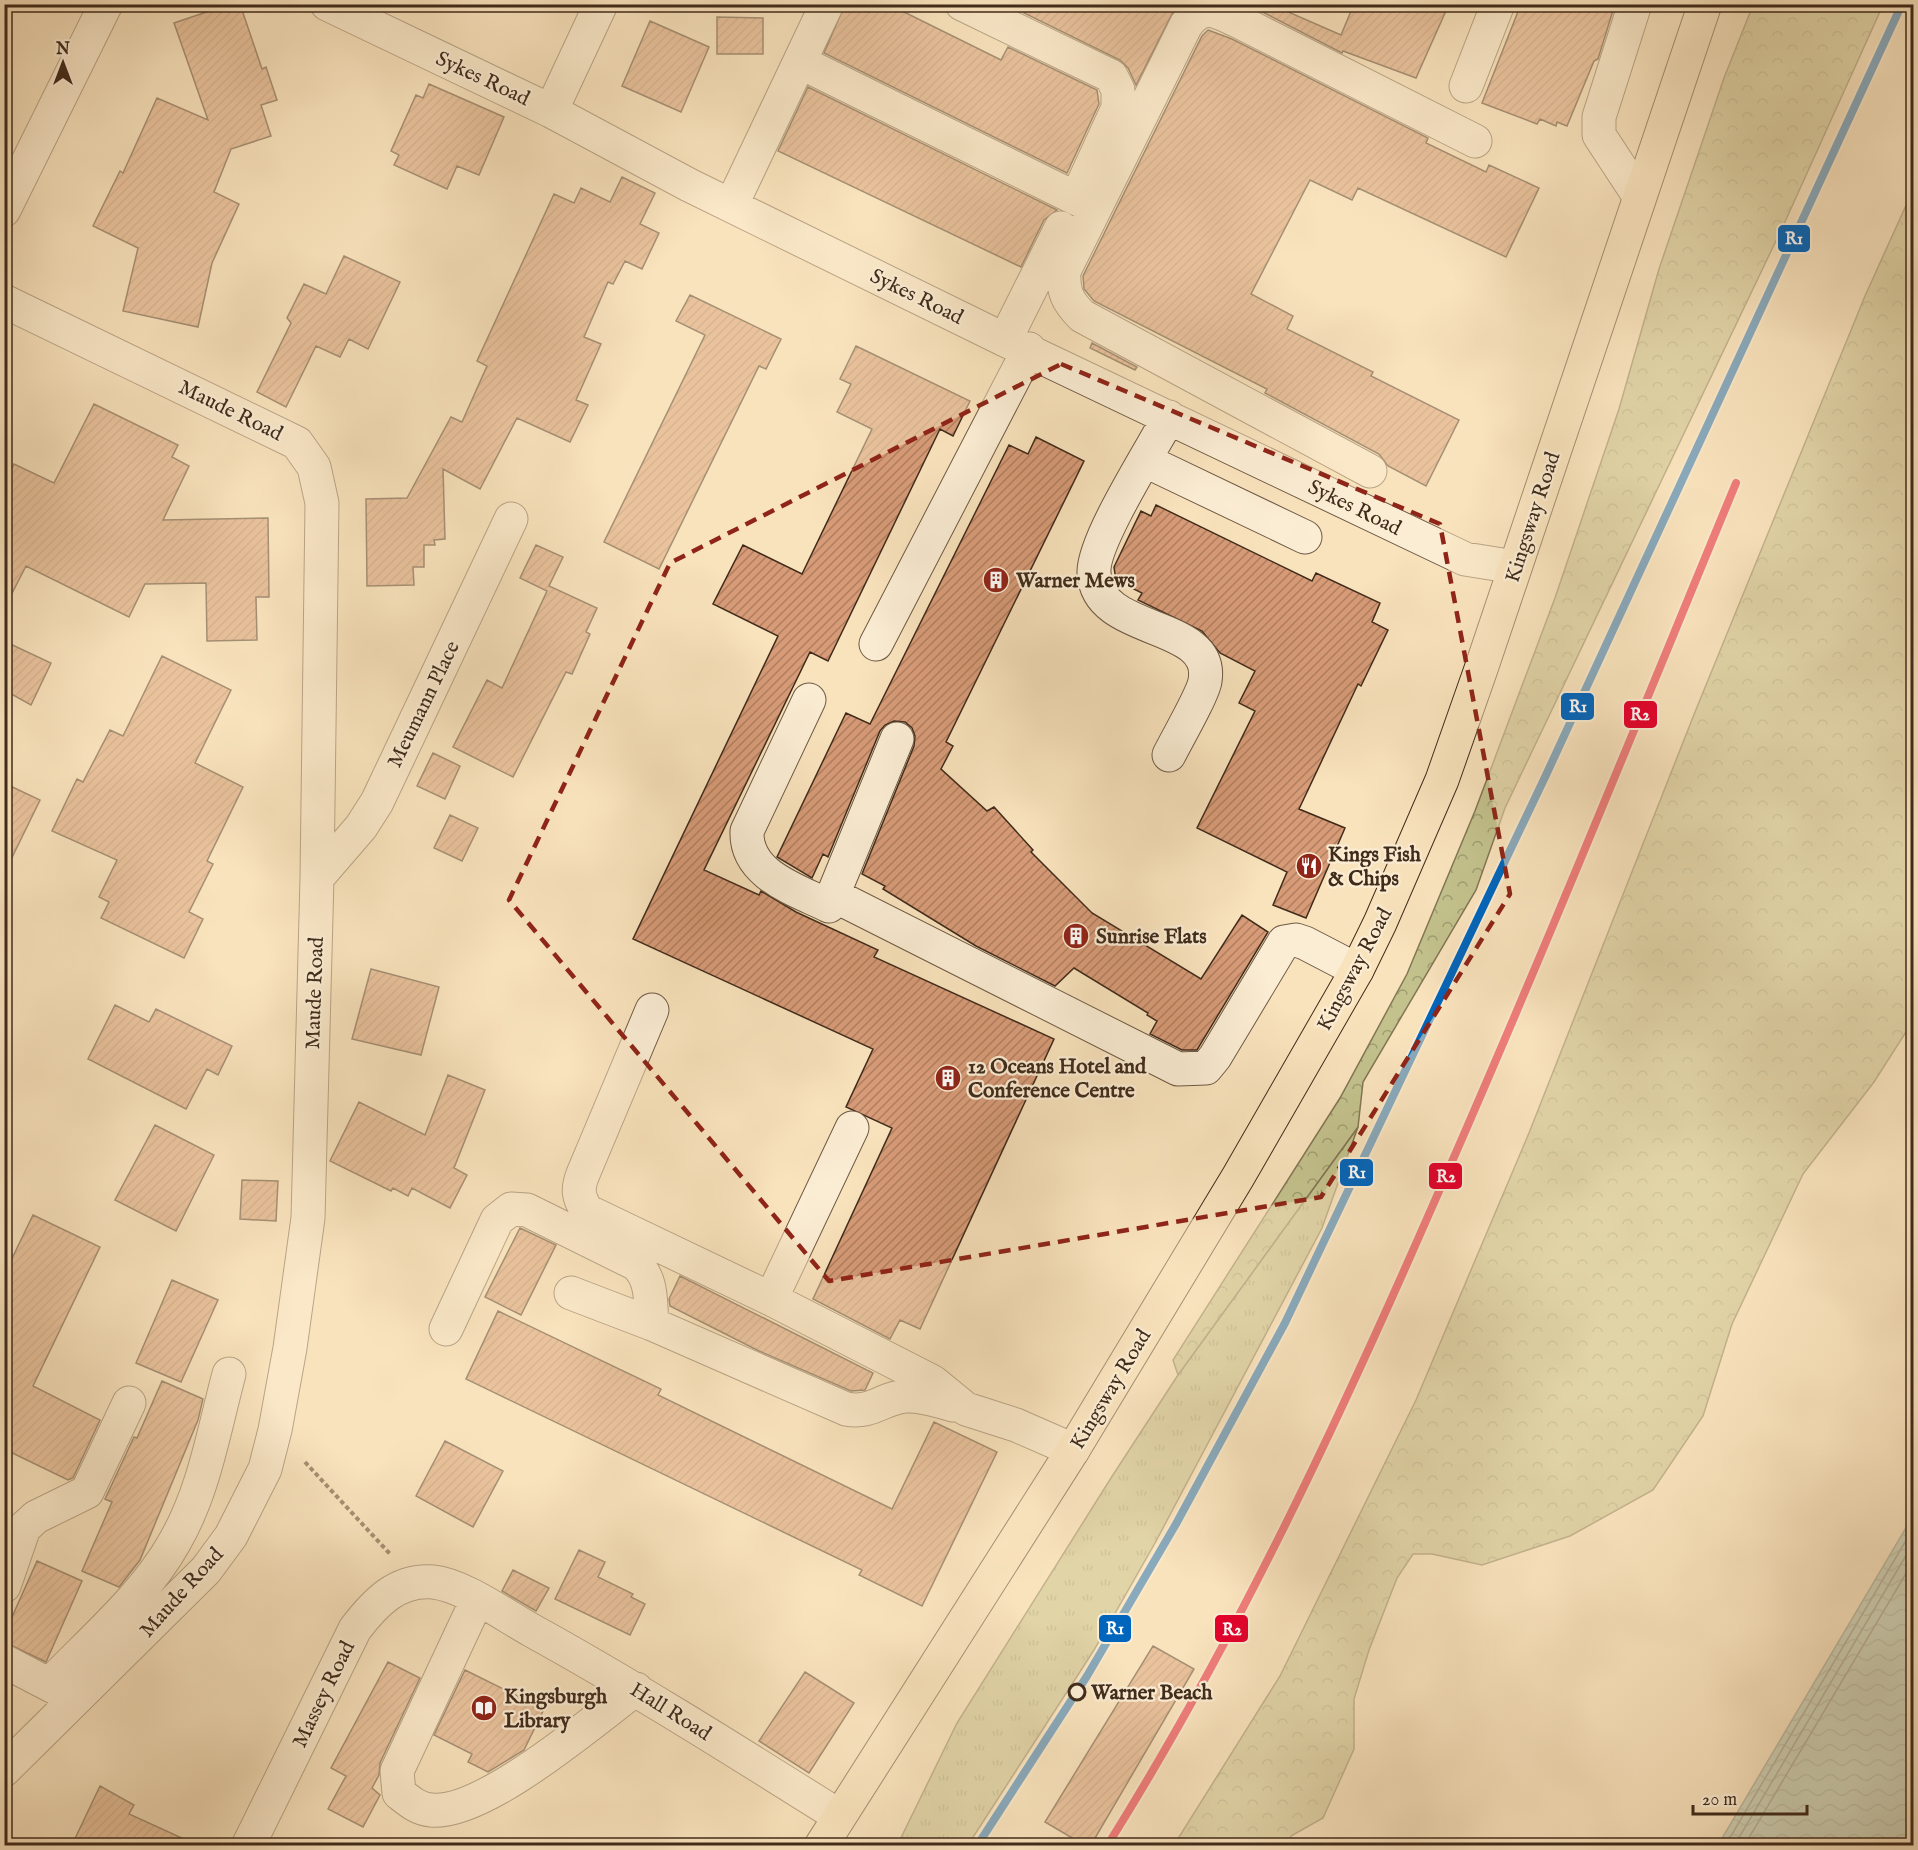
<svg xmlns="http://www.w3.org/2000/svg" width="1918" height="1850" font-family="'IM FELL English',serif">
	<style>
		.grass { fill: url(#grass-tufts); stroke: #827654; stroke-width: 1.5 }
		.forest { fill: url(#forest-crowns); stroke: #827654; stroke-width: 1.5 }
		.water { fill: url(#water-waves); stroke: #788376; stroke-width: 1.5 }
		.lines { fill: none; stroke-linecap: round; stroke-linejoin: round }
		.shore { stroke: #6f7466; stroke-width: 1.5 }
		.building { fill: url(#building-hatch); stroke: #402b1b; stroke-width: 1.5 }
		.minor-casing { stroke: #6e5944; stroke-width: 35 }
		.major-casing { stroke: #402b1b; stroke-width: 35 }
		.path { stroke: #402b1b; stroke-width: 4; stroke-dasharray: 4.5 3; stroke-linecap: butt }
		.minor { stroke: #fbedd4; stroke-width: 33 }
		.major { stroke: #f9e3bd; stroke-width: 33 }
		.rail-casing { stroke: #402b1b; stroke-width: 7 }
		.rail { stroke: #fbedd4; stroke-width: 4.5; stroke-dasharray: 14; stroke-linecap: butt }
		.rail-1-casing { stroke: #fbedd4; stroke-width: 12 }
		.rail-2-casing { stroke: #fbedd4; stroke-width: 12 }
		.rail-1 { stroke: #0065bd; stroke-width: 8 }
		.rail-2 { stroke: #e4002b; stroke-width: 8 }
		.marked { fill: none; stroke: #8f2418; stroke-width: 4.5; stroke-dasharray: 12 8; stroke-linejoin: round }
		.stop-dot { fill: #fbedd4; stroke: #402b1b; stroke-width: 3 }
		.labels { text-anchor: middle; stroke-width: 4.5; stroke-linejoin: round; paint-order: stroke }
		.street-label { font-size: 21px; fill: #402b1b; stroke: #fbedd4 }
		.poi-label { font-size: 21px; font-weight: bold; fill: #402b1b; stroke: #fbedd4; text-anchor: start }
		.stop-label { font-size: 21px; font-weight: bold; fill: #402b1b; stroke: #fbedd4; text-anchor: start }
		.line-badge { stroke: #fbedd4; stroke-width: 2 }
		.badge-label { font-size: 16px; text-anchor: middle; font-weight: bold; fill: #fff }
	</style>
	<defs>
		<pattern id="grass-tufts" width="24" height="20" patternUnits="userSpaceOnUse" patternTransform="scale(1.5)"><rect width="24" height="20" fill="#c3c28d"/><path d="M3 7l-1-3M5 7V3M7 7l1-3M15 17l-1-3M17 17v-4M19 17l1-3" fill="none" stroke="#a09e72"/></pattern>
		<pattern id="forest-crowns" width="20" height="18" patternUnits="userSpaceOnUse" patternTransform="scale(1.5)"><rect width="20" height="18" fill="#c3c28d"/><path d="M2 6a3 3 0 1 1 6 0M12 15a3 3 0 1 1 6 0" fill="none" stroke="#a09e72"/></pattern>
		<pattern id="water-waves" width="16" height="10" patternUnits="userSpaceOnUse" patternTransform="scale(1.5)"><rect width="16" height="10" fill="#9ebeb2"/><path d="M0 5q4-4 8 0t8 0" fill="none" stroke="#829b90"/></pattern>
		<pattern id="building-hatch" width="6" height="6" patternUnits="userSpaceOnUse" patternTransform="scale(1.5)"><rect width="6" height="6" fill="#d79b77"/><path d="M-1 1l2-2M0 6l6-6M5 7l2-2" fill="none" stroke="#b07f61"/></pattern>
	</defs>
	<rect width="100%" height="100%" fill="#f9e3bd"/>
	<filter id="stains"><feTurbulence type="fractalNoise" baseFrequency=".00333" numOctaves="4"/><feColorMatrix values="0 0 0 0 .2 0 0 0 0 .09 0 0 0 0 .02 0 0 0 .5 -.17"/></filter>
	<radialGradient id="worn" r=".72"><stop offset=".6" stop-color="#630" stop-opacity="0"/><stop offset="1" stop-color="#630" stop-opacity=".3"/></radialGradient>
	<path class="grass" d="M 1358,1127 L 1322,1228 L 1155,1543 L 1094,1650 L 968,1845 L 897,1846 L 957,1723 L 1111,1478 L 1178,1375 Z"/>
	<path class="forest" d="M 1753,5 L 1883,5 L 1784,224 L 1505,808 L 1476,890 L 1363,1082 L 1358,1127 L 1178,1375 L 1173,1360 L 1340,1098 L 1407,974 L 1475,811 L 1555,598 L 1619,409 L 1659,269 L 1724,78 Z
		M 1913,190 L 1913,1021 L 1874,1082 L 1803,1174 L 1732,1324 L 1703,1416 L 1653,1490 L 1570,1536 L 1482,1565 L 1432,1554 L 1413,1554 L 1397,1578 L 1369,1650 L 1354,1699 L 1354,1749 L 1323,1818 L 1291,1836 L 1290,1845 L 1174,1845 L 1280,1676 L 1416,1400 L 1529,1133 L 1695,712 L 1865,296 Z"/>
	<path class="water" d="M 1913,1516 L 1913,1845 L 1718,1845 Z"/>
	<g class="lines">
		<path class="shore" d="M 1725,1846 L 1914,1527
			M 1734,1846 L 1914,1542
			M 1744,1846 L 1914,1560"/>
	</g>
	<path class="building" d="M 230,4 L 240,4 L 262,69 L 266,67 L 277,100 L 261,105 L 271,136 L 231,149 L 214,192 L 239,204 L 212,263 L 198,327 L 123,311 L 138,248 L 93,226 L 120,171 L 123,173 L 157,98 L 208,120 L 174,23 Z
		M 845,4 L 888,4 L 1001,60 L 1008,47 L 1097,90 L 1099,104 L 1067,173 L 824,53 Z
		M 1029,4 L 1162,4 L 1174,10 L 1136,85 L 1128,68 L 1120,60 L 1024,13 Z
		M 1247,4 L 1270,4 L 1341,35 L 1354,4 L 1449,4 L 1416,78 L 1343,51 L 1342,53 Z
		M 1521,4 L 1615,4 L 1598,59 L 1594,61 L 1567,126 L 1557,122 L 1556,126 L 1540,119 L 1537,124 L 1482,103 Z
		M 717,17 L 763,18 L 763,54 L 717,54 Z
		M 650,21 L 709,47 L 681,112 L 622,86 Z
		M 1208,30 L 1232,39 L 1428,138 L 1426,143 L 1486,172 L 1489,165 L 1539,188 L 1506,257 L 1358,188 L 1352,200 L 1310,180 L 1251,294 L 1293,316 L 1287,329 L 1373,372 L 1371,376 L 1459,420 L 1426,486 L 1388,466 L 1379,454 L 1265,393 L 1267,389 L 1094,301 L 1084,289 L 1083,276 L 1202,36 Z
		M 429,84 L 504,117 L 479,175 L 457,166 L 447,189 L 394,165 L 399,155 L 391,151 L 416,95 L 423,98 Z
		M 808,87 L 1057,210 L 1044,220 L 1021,267 L 778,151 Z
		M 622,177 L 655,193 L 640,224 L 659,233 L 642,269 L 625,261 L 613,284 L 608,282 L 584,337 L 601,344 L 576,400 L 588,405 L 570,442 L 517,418 L 480,489 L 443,469 L 445,539 L 434,540 L 435,545 L 424,545 L 424,567 L 413,567 L 414,585 L 367,586 L 366,499 L 407,498 L 451,417 L 462,422 L 487,366 L 477,361 L 554,194 L 574,203 L 581,188 L 610,202 Z
		M 344,256 L 400,282 L 368,349 L 349,339 L 340,357 L 316,346 L 286,407 L 257,392 L 291,323 L 287,318 L 304,284 L 326,294 Z
		M 690,295 L 781,339 L 766,369 L 759,366 L 659,569 L 604,542 L 705,335 L 676,321 Z
		M 1092,343 L 1137,367 L 1135,370 L 1090,348 Z
		M 856,346 L 970,401 L 953,436 L 940,429 L 828,661 L 810,652 L 704,870 L 759,895 L 761,891 L 796,912 L 878,950 L 874,957 L 1054,1039 L 920,1329 L 900,1320 L 890,1339 L 813,1299 L 892,1128 L 846,1107 L 873,1049 L 633,939 L 778,636 L 713,604 L 743,545 L 802,574 L 872,429 L 837,412 L 851,384 L 840,379 Z
		M 94,404 L 178,445 L 172,457 L 189,466 L 163,520 L 268,518 L 269,597 L 256,597 L 257,640 L 207,641 L 206,583 L 145,584 L 129,617 L 26,566 L 4,609 L 4,485 L 14,464 L 54,483 Z
		M 1036,437 L 1084,461 L 946,742 L 953,746 L 941,769 L 987,811 L 994,807 L 1033,850 L 1031,852 L 1092,913 L 1201,979 L 1242,915 L 1268,932 L 1197,1050 L 1182,1050 L 1150,1034 L 1157,1021 L 1147,1015 L 1148,1013 L 1074,968 L 1055,986 L 976,946 L 883,889 L 885,886 L 862,874 L 914,746 L 915,736 L 912,728 L 905,722 L 894,721 L 885,725 L 880,731 L 828,857 L 823,854 L 812,878 L 777,857 L 846,713 L 870,724 L 1009,445 L 1028,454 Z
		M 1156,505 L 1312,581 L 1316,573 L 1380,603 L 1372,622 L 1388,630 L 1361,686 L 1358,684 L 1299,809 L 1345,828 L 1306,918 L 1273,905 L 1287,872 L 1197,828 L 1255,711 L 1239,703 L 1255,671 L 1220,653 L 1202,631 L 1138,600 L 1142,593 L 1116,580 L 1114,567 L 1141,511 L 1151,516 Z
		M 536,545 L 563,557 L 549,586 L 597,608 L 586,632 L 590,634 L 572,674 L 566,672 L 513,777 L 453,747 L 487,680 L 502,688 L 547,591 L 520,578 Z
		M 4,641 L 51,663 L 31,705 L 4,690 Z
		M 162,656 L 231,690 L 195,763 L 243,787 L 207,861 L 213,864 L 189,912 L 203,919 L 184,958 L 101,918 L 109,902 L 99,897 L 117,860 L 52,831 L 77,779 L 83,782 L 110,730 L 123,736 Z
		M 433,753 L 460,766 L 445,799 L 417,786 Z
		M 4,783 L 40,800 L 4,874 Z
		M 450,815 L 478,828 L 462,861 L 434,848 Z
		M 371,969 L 439,987 L 421,1055 L 352,1039 Z
		M 115,1005 L 149,1022 L 156,1009 L 232,1046 L 218,1075 L 207,1069 L 186,1109 L 88,1059 Z
		M 448,1075 L 485,1090 L 454,1168 L 467,1175 L 450,1208 L 412,1188 L 408,1196 L 393,1188 L 391,1191 L 330,1161 L 359,1102 L 425,1135 Z
		M 155,1125 L 214,1155 L 176,1231 L 115,1200 Z
		M 242,1180 L 278,1181 L 276,1221 L 240,1219 Z
		M 33,1215 L 100,1247 L 33,1386 L 100,1420 L 73,1478 L 68,1480 L 4,1449 L 4,1275 Z
		M 520,1228 L 556,1245 L 521,1315 L 485,1297 Z
		M 680,1276 L 873,1373 L 865,1390 L 851,1391 L 759,1351 L 670,1306 L 669,1299 Z
		M 172,1280 L 218,1300 L 181,1382 L 136,1363 Z
		M 498,1311 L 661,1389 L 658,1395 L 892,1509 L 934,1422 L 997,1452 L 922,1606 L 859,1575 L 862,1570 L 466,1379 Z
		M 162,1381 L 203,1399 L 198,1420 L 140,1560 L 119,1587 L 82,1571 L 112,1502 L 105,1499 L 134,1437 L 137,1438 Z
		M 445,1441 L 503,1471 L 473,1527 L 416,1496 Z
		M 579,1550 L 605,1562 L 598,1577 L 633,1594 L 631,1597 L 645,1604 L 630,1635 L 555,1599 Z
		M 37,1561 L 82,1581 L 46,1662 L 4,1642 L 4,1635 Z
		M 513,1570 L 549,1588 L 536,1611 L 502,1591 Z
		M 1153,1646 L 1194,1669 L 1091,1845 L 1084,1845 L 1045,1822 Z
		M 388,1662 L 420,1678 L 380,1763 L 379,1775 L 372,1788 L 380,1795 L 363,1827 L 328,1809 L 346,1776 L 331,1768 Z
		M 465,1670 L 544,1709 L 524,1750 L 488,1772 L 468,1762 L 472,1754 L 434,1735 Z
		M 805,1672 L 854,1703 L 809,1773 L 759,1741 Z
		M 100,1786 L 134,1805 L 129,1814 L 197,1845 L 72,1845 Z"/>
	<g class="lines">
		<defs>
			<path id="minor" d="M 327,4 L 551,111 L 689,185 L 1005,340 L 1465,559 L 1515,567
				M 962,4 L 1111,76 L 1118,90 L 1118,108 L 1084,182
				M 1635,4 L 1599,117 L 1599,135 L 1639,196
				M 800,62 L 1077,199
				M 1466,86 L 1498,4
				M 551,111 L 601,4
				M 732,204 L 827,4
				M 4,210 L 106,4
				M 4,301 L 297,443 L 314,467 L 322,503 L 317,878 L 308,1218 L 290,1348 L 275,1430 L 265,1469 L 231,1536 L 206,1570 L 4,1770
				M 1005,340 L 1061,228
				M 1169,417 C 1152,449 1092,542 1094,573 C 1097,637 1215,619 1205,681 C 1203,694 1177,739 1169,755
				M 1146,461 L 1305,537
				M 1370,471 L 1082,316 C 1067,301 1063,292 1064,271 L 1186,25 C 1204,1 1217,12 1240,22 L 1475,141
				M 876,644 L 1029,349
				M 809,700 L 747,831 C 745,875 797,890 829,906 L 833,895 L 1178,1069 L 1206,1068 L 1215,1057 L 1284,942 L 1296,940 L 1305,943 L 1357,970
				M 317,878 L 361,827 L 377,802 L 511,519
				M 833,895 L 897,739
				M 652,1010 L 583,1174 C 577,1189 578,1197 587,1211 L 771,1299
				M 852,1128 L 771,1299 L 933,1382 L 966,1409 L 1016,1425 L 1073,1450
				M 571,1293 L 652,1324 L 846,1409 C 872,1414 882,1398 906,1396 C 922,1395 938,1401 953,1405
				M 446,1329 L 497,1220 L 511,1209 L 527,1210 L 636,1264 C 653,1280 650,1302 652,1324
				M 4,1586 L 24,1528 L 36,1517 L 87,1492 L 129,1403
				M 477,1600 L 397,1771 L 399,1793 C 409,1801 418,1809 431,1810 C 483,1816 594,1720 636,1689
				M 4,1661 L 69,1695
				M 50,1684 C 91,1641 145,1595 174,1543 C 204,1492 214,1430 229,1374
				M 248,1846 L 355,1629 C 375,1603 397,1579 433,1582 C 463,1585 504,1615 531,1630 C 636,1688 737,1752 839,1816"/>
			<path id="major" d="M 821,1846 L 1073,1450 L 1238,1177 L 1357,970 L 1380,923 L 1442,780 L 1481,669 L 1705,4"/>
		</defs>
		<use href="#minor" class="minor-casing"/>
		<use href="#major" class="major-casing"/>
		<path class="path" d="M 305,1462 L 390,1554"/>
		<use href="#minor" class="minor"/>
		<use href="#major" class="major"/>
		<defs>
			<path id="rail" d="M 977,1846 L 1087,1676 L 1176,1524 L 1285,1323 L 1546,775 L 1902,4"/>
		</defs>
		<use href="#rail" class="rail-casing"/>
		<use href="#rail" class="rail"/>
		<defs>
			<path id="rail-1" d="M 977,1846 L 1087,1676 L 1176,1524 L 1285,1323 L 1546,775 L 1902,4"/>
			<path id="rail-2" d="M 1107,1846 C 1233,1645 1334,1431 1429,1214 C 1536,972 1635,727 1736,483"/>
		</defs>
		<use href="#rail-1" class="rail-1-casing"/>
		<use href="#rail-2" class="rail-2-casing"/>
		<use href="#rail-1" class="rail-1"/>
		<use href="#rail-2" class="rail-2"/>
	</g>
	<path d="M0 0H1918V1850H0ZM 1061,364 L 1440,524 L 1510,894 L 1321,1197 L 829,1281 L 509,900 L 670,563 Z" fill="#f9e3bd" fill-opacity=".55" fill-rule="evenodd"/>
	<path class="marked" d="M 1061,364 L 1440,524 L 1510,894 L 1321,1197 L 829,1281 L 509,900 L 670,563 Z"/>
	<defs>
		<symbol id="building-disc" viewBox="-11 -11 22 22"><circle r="9.5" fill="#8f2418" stroke="#fbedd4"/><path d="M-4-6H4V6H1V3H-1V6H-4ZM-2.5-4.3h1.7v1.8h-1.7ZM.8-4.3h1.7v1.8H.8ZM-2.5-1h1.7V.8h-1.7ZM.8-1h1.7V.8H.8Z" fill="#fff"/></symbol>
		<symbol id="restaurant-disc" viewBox="-11 -11 22 22"><circle r="9.5" fill="#8f2418" stroke="#fbedd4"/><path d="M-5-6h1v4h1v-4h1v4h1v-4h1v5L-1.5 .5V6h-2V.5L-5-1ZM5-6V6H3V1.5H1.5Q1.5-4 5-6Z" fill="#fff"/></symbol>
		<symbol id="library-disc" viewBox="-11 -11 22 22"><circle r="9.5" fill="#8f2418" stroke="#fbedd4"/><path d="M-6-4Q-3-5.5-.7-3.5V5Q-3 3-6 4ZM6-4Q3-5.5 .7-3.5V5Q3 3 6 4Z" fill="#fff"/></symbol>
	</defs>
	<g fill-rule="evenodd">
		<use href="#building-disc" x="981" y="565" width="30" height="30"/>
		<use href="#restaurant-disc" x="1294" y="851" width="30" height="30"/>
		<use href="#building-disc" x="1061" y="921" width="30" height="30"/>
		<use href="#building-disc" x="933" y="1063" width="30" height="30"/>
		<use href="#library-disc" x="469" y="1693" width="30" height="30"/>
	</g>
	<circle class="stop-dot" cx="1077" cy="1692" r="8"/>
	<g class="labels">
		<g class="street-label">
			<text transform="translate(483 78) rotate(25)" y="7">Sykes Road</text>
			<text transform="translate(917 296) rotate(26)" y="7">Sykes Road</text>
			<text transform="translate(231 410) rotate(26)" y="7">Maude Road</text>
			<text transform="translate(1355 507) rotate(26)" y="7">Sykes Road</text>
			<text transform="translate(1532 517) rotate(-72)" y="7">Kingsway Road</text>
			<text transform="translate(423 704) rotate(-64)" y="7">Meumann Place</text>
			<text transform="translate(1354 969) rotate(-62)" y="7">Kingsway Road</text>
			<text transform="translate(314 993) rotate(-88)" y="7">Maude Road</text>
			<text transform="translate(1110 1389) rotate(-59)" y="7">Kingsway Road</text>
			<text transform="translate(181 1592) rotate(-48)" y="7">Maude Road</text>
			<text transform="translate(323 1694) rotate(-64)" y="7">Massey Road</text>
			<text transform="translate(671 1711) rotate(32)" y="7">Hall Road</text>
		</g>
		<g class="poi-label">
			<text x="1016" y="587">Warner Mews</text>
			<text x="1328" y="861">Kings Fish<tspan x="1328" dy="24">&amp; Chips</tspan></text>
			<text x="1096" y="943">Sunrise Flats</text>
			<text x="968" y="1073">12 Oceans Hotel and<tspan x="968" dy="24">Conference Centre</tspan></text>
			<text x="504" y="1703">Kingsburgh<tspan x="504" dy="24">Library</tspan></text>
		</g>
		<g class="stop-label">
			<text x="1091" y="1699">Warner Beach</text>
		</g>
	</g>
	<g class="line-badge">
		<rect x="1777" y="224" width="34" height="29" rx="6" fill="#0065bd"/>
		<rect x="1560" y="692" width="35" height="29" rx="6" fill="#0065bd"/>
		<rect x="1623" y="700" width="35" height="29" rx="6" fill="#e4002b"/>
		<rect x="1339" y="1158" width="35" height="29" rx="6" fill="#0065bd"/>
		<rect x="1428" y="1162" width="35" height="28" rx="6" fill="#e4002b"/>
		<rect x="1098" y="1614" width="34" height="29" rx="6" fill="#0065bd"/>
		<rect x="1214" y="1614" width="35" height="29" rx="6" fill="#e4002b"/>
	</g>
	<g class="badge-label">
		<text x="1794" y="244">R1</text>
		<text x="1578" y="712">R1</text>
		<text x="1640" y="720">R2</text>
		<text x="1357" y="1178">R1</text>
		<text x="1446" y="1182">R2</text>
		<text x="1115" y="1634">R1</text>
		<text x="1232" y="1635">R2</text>
	</g>
	<rect width="1918" height="1850" fill="none" stroke="#f9e3bd" stroke-width="24"/>
	<rect x="6" y="6" width="1906" height="1838" fill="none" stroke="#402b1b" stroke-width="3"/>
	<rect x="12" y="12" width="1894" height="1826" fill="none" stroke="#402b1b" stroke-width="1.5"/>
	<g transform="translate(63 63)" stroke="#fbedd4" stroke-width="4.5" paint-order="stroke">
	<path d="M0-4.5L10 22L0 15L-10 22Z" fill="#402b1b"/>
	<text y="-9" font-size="16" font-weight="bold" text-anchor="middle" fill="#402b1b">N</text>
	</g>
	<path d="M1693 1805v9h114v-9" fill="none" stroke="#402b1b" stroke-width="3"/>
	<text x="1702" y="1805" font-size="18" fill="#402b1b" stroke="#fbedd4" stroke-width="4.5" paint-order="stroke">20 m</text>
	<rect width="100%" height="100%" filter="url(#stains)"/>
	<rect width="100%" height="100%" fill="url(#worn)"/>
</svg>
